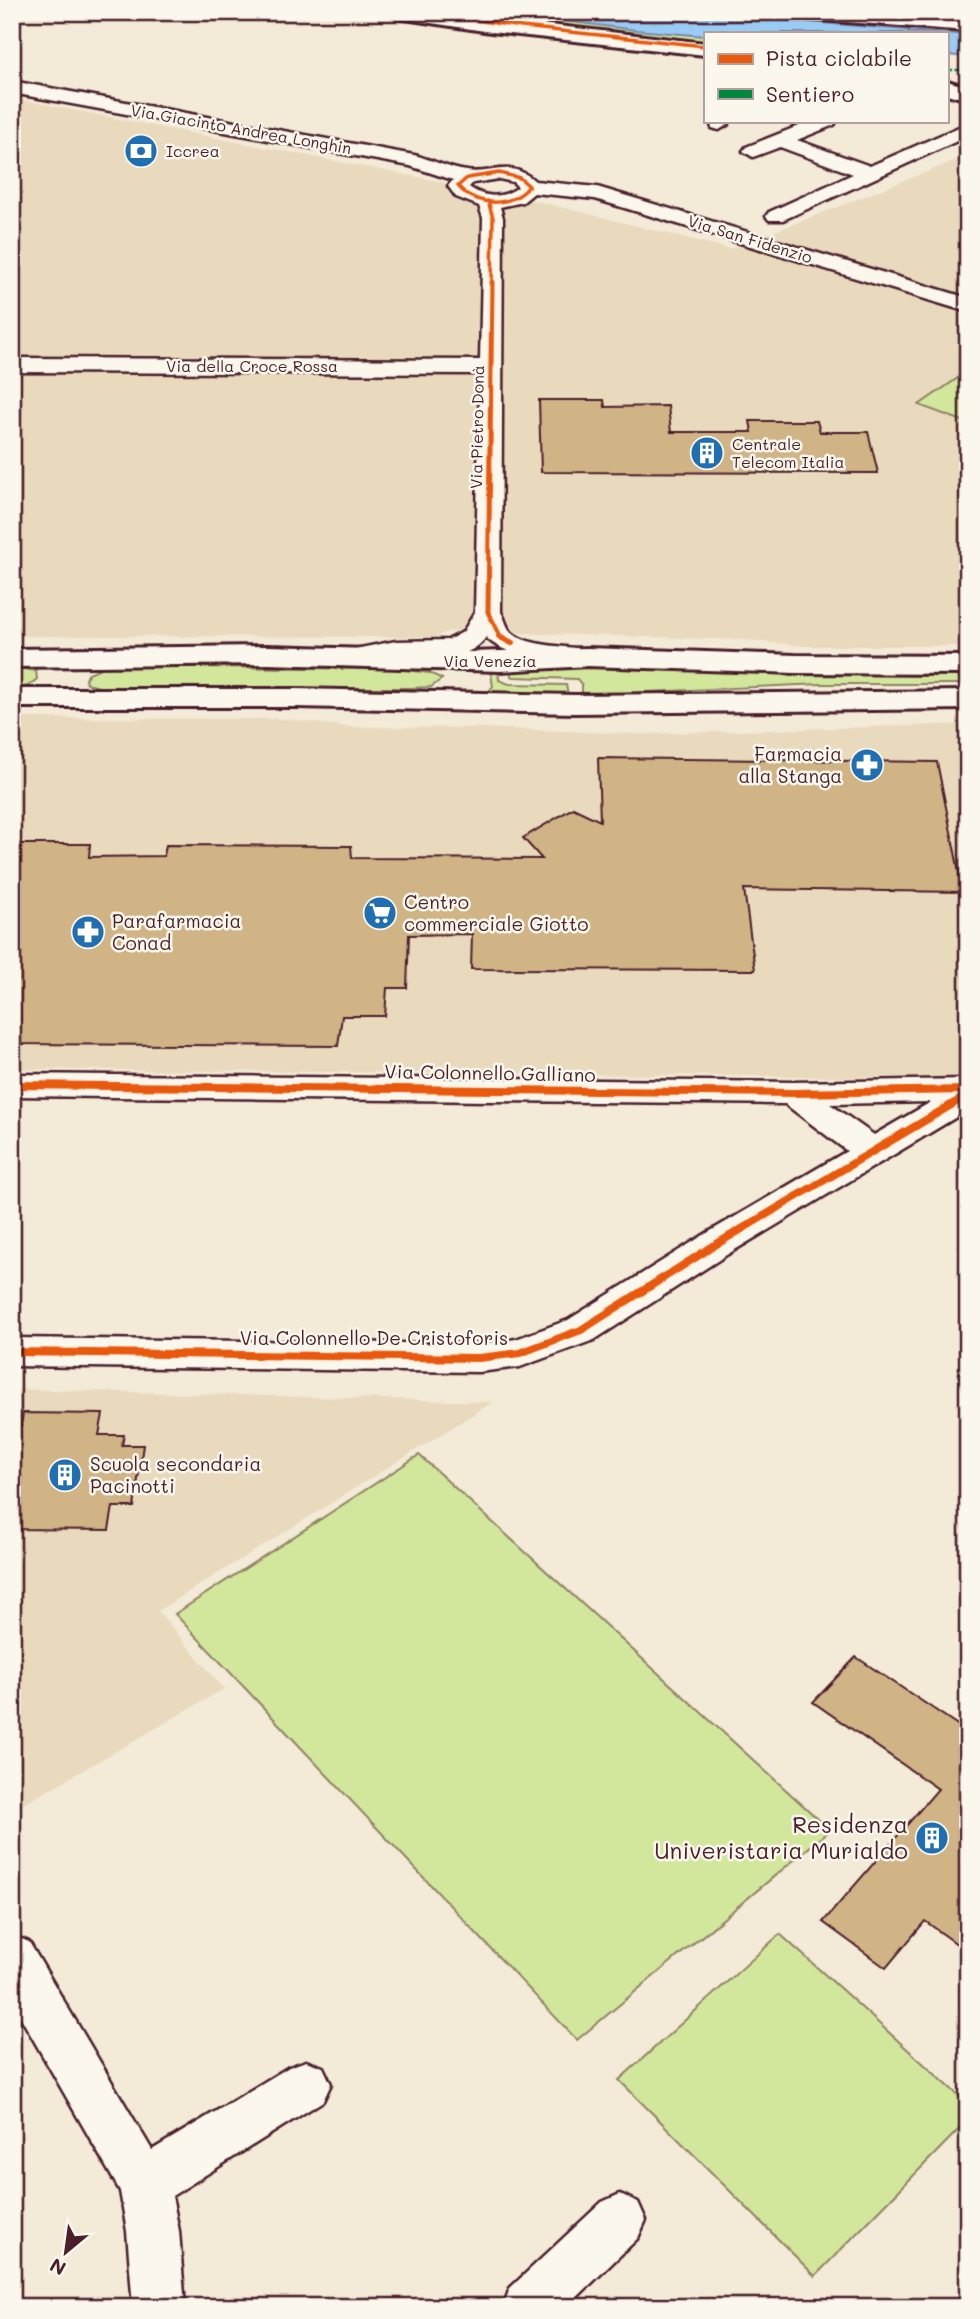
<svg xmlns="http://www.w3.org/2000/svg" width="980" height="2319" font-family="Mali,sans-serif">
	<style>
		.built { fill: #e9dabe }
		.green { fill: #d2e79c; stroke: #8e8364; stroke-width: 2 }
		.water { fill: #98ccf6; stroke: #7987a5; stroke-width: 2 }
		.building { fill: #d1b485; stroke: #4a1f2b; stroke-width: 2 }
		.lines { fill: none; stroke-linecap: round; stroke-linejoin: round }
		.street-casing { stroke: #4a1f2b; stroke-width: 5 }
		.secondary-casing { stroke: #4a1f2b; stroke-width: 6 }
		.street { fill: #fbf7ec; fill-rule: evenodd }
		.secondary { fill: #fbf7ec; fill-rule: evenodd }
		.quiet { stroke: #00873e; stroke-width: 2.5; stroke-dasharray: 6 2.5; stroke-linecap: butt }
		.cycleway-far3-casing { stroke: #fbf7ec; stroke-width: 6 }
		.cycleway-far2-casing { stroke: #fbf7ec; stroke-width: 8 }
		.cycleway-far1-casing { stroke: #fbf7ec; stroke-width: 10 }
		.cycleway-casing { stroke: #fbf7ec; stroke-width: 12 }
		.cycleway-far3 { stroke: #e8590c; stroke-width: 3.5 }
		.cycleway-far2 { stroke: #e8590c; stroke-width: 5 }
		.cycleway-far1 { stroke: #e8590c; stroke-width: 6 }
		.cycleway { stroke: #e8590c; stroke-width: 8 }
		.labels { text-anchor: middle; stroke-width: 5; stroke-linejoin: round; paint-order: stroke }
		.far-street-label { font-size: 16px; fill: #4a1f2b; stroke: #fbf7ec }
		.far-poi-label { font-size: 16px; fill: #4a1f2b; stroke: #fbf7ec; text-anchor: start }
		.poi-label { font-size: 19px; fill: #4a1f2b; stroke: #fbf7ec; text-anchor: start }
		.street-label { font-size: 19px; fill: #4a1f2b; stroke: #fbf7ec }
		.near-poi-label { font-size: 23px; fill: #4a1f2b; stroke: #fbf7ec; text-anchor: end }
	</style>
	<rect width="100%" height="100%" fill="#f3ead7"/>
	<filter id="ink" filterUnits="userSpaceOnUse"><feTurbulence type="fractalNoise" baseFrequency=".0143" numOctaves="2"/><feDisplacementMap in="SourceGraphic" scale="14" xChannelSelector="R" yChannelSelector="G"/><feConvolveMatrix kernelMatrix="1 2 1 2 8 2 1 2 1" color-interpolation-filters="sRGB"/></filter>
	<g filter="url(#ink)">
		<path class="built" d="M 12,98 L 524,198 L 730,249 L 962,158 L 968,160 L 968,371 L 919,405 L 968,423 L 968,646 L 804,646 L 747,640 L 449,631 L 435,637 L 12,636 Z
			M 12,718 L 285,719 L 349,727 L 477,728 L 644,734 L 968,724 L 968,1078 L 12,1069 Z
			M 12,1389 L 493,1402 L 158,1611 L 224,1689 L 12,1811 Z"/>
		<path class="green" d="M 458,12 C 540,12 623,29 705,36 L 705,43 L 598,32 Z
			M 687,12 L 777,12 L 968,26 L 968,35 Z
			M 968,371 L 968,423 L 919,405 Z
			M 105,666 L 398,669 L 430,673 L 442,679 L 431,687 L 412,688 L 101,688 L 86,683 L 85,679 L 89,673 Z
			M 12,667 L 36,671 L 37,679 L 28,686 L 12,689 Z
			M 512,667 C 664,668 816,676 968,676 L 968,684 L 821,684 L 582,695 L 582,685 L 577,679 L 514,677 L 511,676 Z
			M 485,668 L 498,669 L 499,680 L 509,684 L 566,685 L 568,695 L 486,695 L 493,686 L 491,674 Z
			M 419,1455 L 830,1830 L 577,2040 L 175,1614 Z
			M 780,1934 L 968,2104 L 968,2120 L 815,2276 L 619,2080 Z"/>
		<path class="water" d="M 492,12 L 687,12 L 968,35 L 968,57 L 947,55 L 947,33 L 705,33 L 705,36 L 636,30 Z"/>
		<path class="building" d="M 539,400 L 604,400 L 605,407 L 668,406 L 671,432 L 752,432 L 750,421 L 817,421 L 820,432 L 868,432 L 878,473 L 541,472 Z
			M 598,758 L 937,762 L 963,892 L 744,889 L 755,970 L 471,969 L 472,934 L 409,935 L 407,988 L 387,988 L 385,1016 L 342,1016 L 338,1046 L 12,1044 L 12,844 L 90,844 L 89,857 L 164,856 L 166,845 L 351,846 L 352,858 L 542,859 L 523,838 L 573,808 L 600,821 Z
			M 23,1413 L 103,1414 L 99,1435 L 124,1435 L 122,1445 L 143,1445 L 134,1507 L 113,1507 L 109,1530 L 12,1529 L 12,1427 L 21,1426 Z
			M 856,1657 L 968,1732 L 968,1952 L 925,1921 L 886,1968 L 823,1922 L 938,1789 L 813,1702 Z"/>
		<g class="lines">
			<defs>
				<path id="street" d="M 12,81 L 414,155 C 431,159 449,169 467,171 C 492,175 510,158 535,181 L 597,187 L 968,298 L 968,312 L 595,199 L 534,193 L 523,202 L 500,207 L 503,218 L 501,612 C 505,618 506,627 511,632 C 527,648 575,646 598,651 L 602,657 L 598,663 C 574,669 502,657 486,637 C 466,666 423,653 394,658 C 377,660 362,667 345,663 L 341,657 L 345,651 L 396,641 L 448,640 L 463,632 L 475,612 L 480,374 L 12,372 L 12,358 L 480,360 L 483,218 L 479,206 L 456,197 L 448,186 L 453,180 L 410,166 L 12,93 ZM 499,179 L 513,182 L 518,187 C 503,199 484,198 469,187 L 473,183 Z
					M 710,121 L 728,121 L 729,124 L 719,130 L 712,128 Z
					M 811,121 L 837,121 L 834,125 L 797,140 L 870,166 L 968,123 L 968,136 L 783,220 L 769,220 L 766,216 L 769,212 L 853,174 L 780,147 L 753,157 L 743,151 L 746,147 Z
					M 12,1074 L 793,1082 L 968,1079 L 968,1110 L 728,1254 L 594,1340 L 520,1367 L 479,1372 L 12,1366 L 12,1338 L 479,1344 L 516,1339 L 568,1320 L 702,1236 L 847,1151 L 785,1104 L 12,1096 ZM 931,1102 L 874,1135 L 830,1104 Z
					M 12,1935 L 29,1942 L 152,2150 L 289,2067 L 306,2061 L 323,2067 L 331,2084 L 323,2101 L 172,2196 L 179,2231 L 185,2307 L 133,2307 L 127,2231 L 120,2191 L 12,2002 Z
					M 620,2194 L 638,2202 L 646,2220 L 638,2238 L 567,2307 L 503,2307 L 510,2288 L 602,2202 Z"/>
				<path id="secondary" d="M 389,12 L 438,12 L 705,43 L 705,55 L 491,32 L 398,18 Z
					M 784,12 L 875,12 L 968,19 L 968,31 L 793,18 Z
					M 947,81 L 968,87 L 968,100 L 947,94 Z
					M 268,646 L 471,652 L 588,648 L 795,655 L 968,656 L 968,674 L 795,673 L 588,666 L 500,671 L 268,664 L 12,667 L 12,649 Z
					M 12,689 L 296,689 L 575,695 L 968,691 L 968,709 L 575,713 L 296,707 L 12,707 Z"/>
			</defs>
			<use href="#street" class="street-casing"/>
			<use href="#secondary" class="secondary-casing"/>
			<use href="#street" class="street"/>
			<use href="#secondary" class="secondary"/>
			<path class="quiet" d="M 947,70 L 968,70"/>
			<defs>
				<path id="cycleway-far3" d="M 423,12 L 522,27 L 705,46
					M 499,173 L 520,178 L 529,186 C 513,208 475,207 458,186 L 467,178 Z
					M 488,201 L 493,218 L 492,284"/>
				<path id="cycleway-far2" d="M 492,282 L 488,612 L 501,638"/>
				<path id="cycleway-far1" d="M 499,636 L 512,643"/>
				<path id="cycleway" d="M 12,1085 L 793,1093 L 968,1090
					M 12,1352 L 479,1358 L 520,1353 L 581,1330 L 715,1245 L 968,1095"/>
			</defs>
			<use href="#cycleway-far3" class="cycleway-far3-casing"/>
			<use href="#cycleway-far2" class="cycleway-far2-casing"/>
			<use href="#cycleway-far1" class="cycleway-far1-casing"/>
			<use href="#cycleway" class="cycleway-casing"/>
			<use href="#cycleway-far3" class="cycleway-far3"/>
			<use href="#cycleway-far2" class="cycleway-far2"/>
			<use href="#cycleway-far1" class="cycleway-far1"/>
			<use href="#cycleway" class="cycleway"/>
		</g>
	</g>
	<defs>
		<symbol id="bank-disc" viewBox="-11 -11 22 22"><circle r="9.5" fill="#1f6fb2" stroke="#fbf7ec"/><path d="M-6-4H6V4H-6ZM0-2.3a2.3 2.3 0 1 0 0 4.6a2.3 2.3 0 1 0 0-4.6Z" fill="#fff"/></symbol>
		<symbol id="building-disc" viewBox="-11 -11 22 22"><circle r="9.5" fill="#1f6fb2" stroke="#fbf7ec"/><path d="M-4-6H4V6H1V3H-1V6H-4ZM-2.5-4.3h1.7v1.8h-1.7ZM.8-4.3h1.7v1.8H.8ZM-2.5-1h1.7V.8h-1.7ZM.8-1h1.7V.8H.8Z" fill="#fff"/></symbol>
		<symbol id="pharmacy-disc" viewBox="-11 -11 22 22"><circle r="9.5" fill="#1f6fb2" stroke="#fbf7ec"/><path d="M-2-6h4v4h4v4h-4v4h-4v-4h-4v-4h4Z" fill="#fff"/></symbol>
		<symbol id="supermarket-disc" viewBox="-11 -11 22 22"><circle r="9.5" fill="#1f6fb2" stroke="#fbf7ec"/><path d="M-6-5.5h2.5l.6 2H6L4.5 2H-2.5L-4.4-4H-6ZM-1.5 3.2a1.3 1.3 0 1 0 .1 0ZM3 3.2a1.3 1.3 0 1 0 .1 0Z" fill="#fff"/></symbol>
	</defs>
	<g fill-rule="evenodd">
		<use href="#bank-disc" x="122" y="132" width="38" height="38"/>
		<use href="#building-disc" x="688" y="434" width="38" height="38"/>
		<use href="#pharmacy-disc" x="848" y="746" width="38" height="38"/>
		<use href="#supermarket-disc" x="361" y="894" width="38" height="38"/>
		<use href="#pharmacy-disc" x="69" y="913" width="38" height="38"/>
		<use href="#building-disc" x="46" y="1456" width="38" height="38"/>
		<use href="#building-disc" x="913" y="1819" width="38" height="38"/>
	</g>
	<g class="labels">
		<g class="far-street-label">
			<text transform="translate(241 129) rotate(10)" y="6">Via Giacinto Andrea Longhin</text>
			<text transform="translate(750 239) rotate(17)" y="6">Via San Fidenzio</text>
			<text x="252" y="372">Via della Croce Rossa</text>
			<text transform="translate(477 427) rotate(-89)" y="6">Via Pietro Donà</text>
			<text x="490" y="667">Via Venezia</text>
		</g>
		<g class="far-poi-label">
			<text x="166" y="157">Iccrea</text>
			<text x="732" y="450">Centrale<tspan x="732" dy="18">Telecom Italia</tspan></text>
		</g>
		<g class="poi-label">
			<text x="842" y="761" text-anchor="end">Farmacia<tspan x="842" dy="22">alla Stanga</tspan></text>
			<text x="404" y="909">Centro<tspan x="404" dy="22">commerciale Giotto</tspan></text>
			<text x="112" y="928">Parafarmacia<tspan x="112" dy="22">Conad</tspan></text>
			<text x="90" y="1471">Scuola secondaria<tspan x="90" dy="22">Pacinotti</tspan></text>
		</g>
		<g class="street-label">
			<text transform="translate(490 1073) rotate(1)" y="7">Via Colonnello Galliano</text>
			<text x="374" y="1345">Via Colonnello De Cristoforis</text>
		</g>
		<g class="near-poi-label">
			<text x="908" y="1833">Residenza<tspan x="908" dy="26">Univeristaria Murialdo</tspan></text>
		</g>
	</g>
	<rect width="980" height="2319" fill="none" stroke="#fbf7ec" stroke-width="42"/>
	<rect x="21" y="21" width="938" height="2277" fill="none" stroke="#4a1f2b" stroke-width="2.5" filter="url(#ink)"/>
	<rect x="704" y="32" width="245" height="91" fill="#fbf7ec" stroke="#b4a19f" stroke-width="2"/>
	<rect x="718" y="54" width="35" height="10" fill="#e8590c" stroke="#b4a19f" stroke-width="2"/>
	<text x="766" y="66" font-size="21" fill="#4a1f2b">Pista ciclabile</text>
	<rect x="718" y="89" width="35" height="10" fill="#00873e" stroke="#b4a19f" stroke-width="2"/>
	<text x="766" y="102" font-size="21" fill="#4a1f2b">Sentiero</text>
	<g transform="translate(66 2252) rotate(209)" stroke="#fbf7ec" stroke-width="5" paint-order="stroke">
	<path d="M0-5L12 26L0 18L-12 26Z" fill="#4a1f2b"/>
	<text y="-10" font-size="19" font-weight="bold" text-anchor="middle" fill="#4a1f2b">N</text>
	</g>
</svg>
